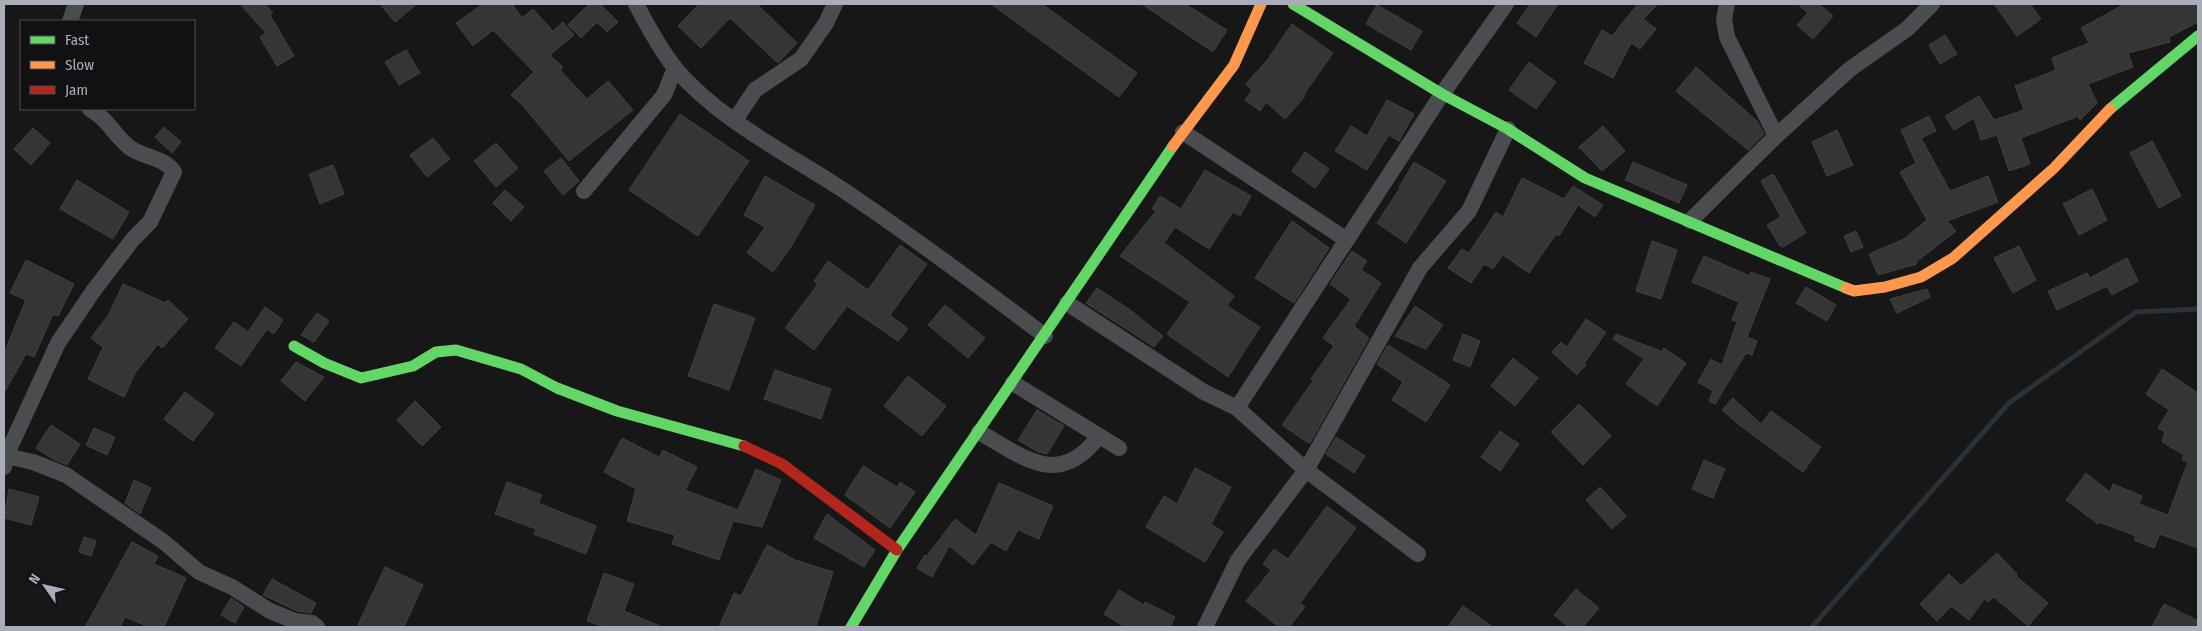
<svg xmlns="http://www.w3.org/2000/svg" width="2202" height="631" font-family="'Fira Sans Condensed',sans-serif">
	<style>
		.lines { fill: none; stroke-linecap: round; stroke-linejoin: round }
		.stream { stroke: #2a3239; stroke-width: 5 }
		.building { fill: #353536; stroke: #3f4043 }
		.street { stroke: #4b4c50; stroke-width: 16 }
		.fast { stroke: #63d668; stroke-width: 11 }
		.slow { stroke: #ff974d; stroke-width: 11 }
		.jam { stroke: #b3261e; stroke-width: 11 }
	</style>
	<rect width="100%" height="100%" fill="#171717"/>
	<g class="lines">
		<path class="stream" d="M 1812,627 L 2009,403 L 2136,312 L 2198,309"/>
	</g>
	<path class="building" d="M 240,4 L 265,4 L 273,13 L 270,15 L 294,56 L 277,66 L 260,37 L 266,33 Z
		M 380,4 L 417,4 L 395,22 Z
		M 483,4 L 512,4 L 522,18 L 533,9 L 553,31 L 563,22 L 574,35 L 550,55 L 563,67 L 560,70 L 587,99 L 608,81 L 633,110 L 569,161 L 523,106 L 511,95 L 534,72 L 493,30 L 473,46 L 456,23 Z
		M 589,4 L 600,4 L 618,22 L 607,32 L 597,22 L 581,38 L 568,25 Z
		M 699,4 L 757,4 L 797,43 L 778,63 L 730,18 L 701,48 L 678,26 Z
		M 991,4 L 1042,4 L 1137,73 L 1119,97 Z
		M 1142,4 L 1185,4 L 1227,30 L 1213,52 Z
		M 1530,4 L 1558,4 L 1536,37 L 1517,23 Z
		M 1638,4 L 1658,4 L 1643,19 L 1656,29 L 1640,49 L 1631,43 L 1613,78 L 1584,63 L 1602,30 L 1612,36 Z
		M 1798,4 L 1819,4 L 1833,16 L 1813,39 L 1797,25 L 1808,13 Z
		M 1994,4 L 2030,4 L 2041,19 L 2017,36 Z
		M 2125,4 L 2198,4 L 2198,22 L 2169,37 L 2170,42 L 2128,53 L 2133,67 L 2088,84 L 2097,103 L 2080,120 L 2078,116 L 2021,138 L 2030,164 L 2009,171 L 1997,135 L 1981,140 L 1974,118 L 1954,130 L 1945,116 L 1979,96 L 1994,120 L 2024,110 L 2015,86 L 2056,70 L 2052,58 L 2089,43 L 2081,28 Z
		M 1377,5 L 1422,31 L 1411,50 L 1366,24 Z
		M 1292,24 L 1333,53 L 1304,94 L 1305,96 L 1285,119 L 1266,102 L 1260,111 L 1245,100 L 1252,90 L 1246,84 L 1268,59 Z
		M 1945,35 L 1957,54 L 1940,64 L 1929,45 Z
		M 406,50 L 420,73 L 399,85 L 385,62 Z
		M 1529,62 L 1556,82 L 1536,109 L 1509,90 Z
		M 1696,67 L 1757,121 L 1764,134 L 1748,150 L 1676,91 Z
		M 1387,100 L 1414,114 L 1399,141 L 1389,135 L 1367,170 L 1335,151 L 1351,126 L 1367,136 Z
		M 680,114 L 749,161 L 698,236 L 629,190 Z
		M 1929,116 L 1936,131 L 1921,138 L 1950,191 L 1988,176 L 1998,202 L 1947,221 L 1956,231 L 1916,262 L 1917,264 L 1878,275 L 1869,254 L 1904,239 L 1927,220 L 1900,172 L 1916,163 L 1901,130 Z
		M 1603,126 L 1625,151 L 1602,171 L 1579,147 Z
		M 164,127 L 181,142 L 172,153 L 155,137 Z
		M 33,128 L 50,143 L 31,165 L 14,149 Z
		M 1837,130 L 1853,165 L 1827,176 L 1812,142 Z
		M 433,138 L 450,159 L 427,177 L 410,155 Z
		M 2152,141 L 2181,196 L 2159,208 L 2130,153 Z
		M 496,143 L 518,168 L 496,187 L 474,161 Z
		M 1305,152 L 1329,169 L 1315,188 L 1292,171 Z
		M 561,158 L 579,181 L 563,195 L 544,171 Z
		M 1414,162 L 1446,181 L 1406,243 L 1377,223 L 1400,188 L 1399,187 Z
		M 1633,162 L 1687,185 L 1679,203 L 1625,180 Z
		M 333,165 L 344,194 L 320,204 L 309,174 Z
		M 1205,170 L 1251,196 L 1240,216 L 1233,212 L 1209,249 L 1175,227 L 1164,243 L 1234,296 L 1227,306 L 1260,327 L 1228,377 L 1167,334 L 1190,302 L 1120,256 L 1156,211 L 1152,209 L 1160,196 L 1181,209 Z
		M 1771,175 L 1774,175 L 1806,233 L 1783,247 L 1780,246 L 1767,225 L 1781,217 L 1761,181 Z
		M 765,176 L 815,205 L 792,245 L 773,272 L 747,253 L 765,227 L 744,215 Z
		M 1522,178 L 1564,199 L 1573,186 L 1603,205 L 1595,217 L 1578,205 L 1559,236 L 1556,234 L 1529,273 L 1503,255 L 1493,269 L 1484,264 L 1471,283 L 1448,268 L 1462,249 L 1469,253 L 1496,212 L 1503,217 Z
		M 77,180 L 129,212 L 113,239 L 60,209 Z
		M 2092,189 L 2107,220 L 2079,235 L 2063,204 Z
		M 505,190 L 524,207 L 511,221 L 493,203 Z
		M 1292,221 L 1329,248 L 1294,303 L 1255,278 Z
		M 1856,231 L 1863,247 L 1851,252 L 1844,236 Z
		M 1652,241 L 1677,250 L 1661,299 L 1636,291 Z
		M 900,245 L 927,264 L 890,315 L 908,329 L 898,341 L 847,306 L 814,350 L 785,328 L 818,284 L 814,281 L 828,261 L 868,290 Z
		M 2019,246 L 2036,280 L 2013,293 L 1994,258 Z
		M 1352,251 L 1367,261 L 1361,270 L 1381,283 L 1354,326 L 1369,338 L 1310,443 L 1307,442 L 1282,425 L 1313,381 L 1311,379 L 1334,346 L 1323,338 L 1351,299 L 1330,284 Z
		M 1704,256 L 1750,276 L 1751,272 L 1770,279 L 1747,337 L 1757,341 L 1752,355 L 1746,353 L 1715,404 L 1709,401 L 1713,391 L 1698,382 L 1711,359 L 1722,365 L 1737,322 L 1732,320 L 1739,302 L 1692,282 Z
		M 2127,258 L 2138,281 L 2112,295 L 2107,286 L 2057,310 L 2048,291 L 2087,273 L 2090,278 Z
		M 26,260 L 74,284 L 58,316 L 53,314 L 34,357 L 26,354 L 4,393 L 4,353 L 26,300 L 10,293 Z
		M 123,284 L 166,303 L 168,300 L 188,319 L 162,348 L 158,344 L 135,373 L 124,397 L 88,379 L 103,347 L 91,338 L 109,314 Z
		M 1806,287 L 1836,305 L 1827,321 L 1796,303 Z
		M 1097,288 L 1129,309 L 1163,336 L 1154,347 L 1086,303 Z
		M 1927,289 L 1930,297 L 1897,313 L 1890,299 Z
		M 714,304 L 755,318 L 729,390 L 688,376 Z
		M 945,305 L 985,338 L 968,358 L 928,325 Z
		M 1415,306 L 1443,325 L 1426,349 L 1395,336 Z
		M 265,307 L 283,320 L 274,334 L 267,329 L 241,366 L 215,348 L 234,322 L 248,332 Z
		M 317,313 L 329,321 L 314,342 L 301,335 Z
		M 1586,319 L 1606,332 L 1584,364 L 1586,365 L 1577,375 L 1552,352 L 1561,342 L 1567,347 Z
		M 1463,334 L 1480,341 L 1470,367 L 1453,360 Z
		M 1616,334 L 1663,352 L 1664,348 L 1686,363 L 1657,406 L 1626,384 L 1644,359 L 1613,339 Z
		M 1388,345 L 1450,385 L 1426,422 L 1392,400 L 1403,382 L 1377,364 Z
		M 1513,358 L 1538,378 L 1515,406 L 1491,386 Z
		M 296,362 L 324,377 L 305,401 L 281,381 Z
		M 2162,369 L 2198,393 L 2198,548 L 2160,534 L 2154,548 L 2134,540 L 2136,536 L 2099,522 L 2098,524 L 2066,500 L 2086,473 L 2110,492 L 2113,484 L 2142,496 L 2139,504 L 2168,515 L 2188,462 L 2182,460 L 2184,455 L 2162,442 L 2165,432 L 2158,428 L 2169,410 L 2146,394 Z
		M 775,370 L 831,389 L 821,419 L 764,399 Z
		M 908,376 L 946,406 L 922,436 L 884,406 Z
		M 185,392 L 214,414 L 193,441 L 164,419 Z
		M 1733,398 L 1761,424 L 1771,411 L 1821,447 L 1803,472 L 1738,424 L 1722,410 Z
		M 415,401 L 441,427 L 422,446 L 397,420 Z
		M 1579,404 L 1611,436 L 1583,465 L 1551,432 Z
		M 1037,410 L 1064,426 L 1047,454 L 1038,452 L 1018,440 Z
		M 51,425 L 80,444 L 67,465 L 53,459 L 36,448 Z
		M 94,428 L 115,437 L 107,455 L 86,445 Z
		M 1500,431 L 1519,444 L 1500,471 L 1481,457 Z
		M 1336,437 L 1365,456 L 1354,473 L 1326,454 Z
		M 622,438 L 659,457 L 663,450 L 697,467 L 685,490 L 738,510 L 756,469 L 781,480 L 762,527 L 733,521 L 719,560 L 672,544 L 675,535 L 627,521 L 636,489 L 604,472 Z
		M 1704,460 L 1725,469 L 1713,498 L 1692,489 Z
		M 863,466 L 897,487 L 900,482 L 915,492 L 890,528 L 845,495 Z
		M 1195,468 L 1231,487 L 1211,524 L 1223,532 L 1205,562 L 1146,527 L 1164,496 L 1177,504 Z
		M 134,480 L 151,488 L 140,514 L 125,503 Z
		M 507,482 L 542,495 L 538,503 L 596,526 L 586,554 L 534,534 L 536,529 L 495,514 Z
		M 999,483 L 1053,506 L 1039,539 L 1018,530 L 1006,551 L 991,542 L 973,565 L 949,546 L 932,577 L 917,568 L 925,555 L 927,556 L 955,519 L 976,535 Z
		M 1600,487 L 1626,516 L 1612,529 L 1586,500 Z
		M 9,489 L 39,497 L 31,525 L 4,518 Z
		M 1327,506 L 1356,528 L 1300,603 L 1305,607 L 1289,627 L 1279,627 L 1246,601 L 1271,570 L 1263,564 L 1274,549 L 1288,559 Z
		M 827,514 L 875,550 L 864,567 L 814,538 Z
		M 84,537 L 96,541 L 91,556 L 79,552 Z
		M 132,542 L 158,556 L 154,564 L 186,578 L 164,627 L 149,627 L 125,617 L 120,627 L 85,627 Z
		M 767,545 L 795,560 L 833,572 L 816,627 L 719,627 L 734,593 L 741,596 Z
		M 1997,553 L 2017,574 L 2016,576 L 2048,603 L 2028,626 L 1994,597 L 1988,602 L 1985,598 L 1969,620 L 1951,606 L 1937,621 L 1920,604 L 1949,574 L 1961,586 Z
		M 385,567 L 423,585 L 404,627 L 357,627 Z
		M 604,573 L 634,584 L 624,611 L 662,627 L 605,627 L 587,621 Z
		M 272,579 L 316,603 L 311,613 L 297,611 L 263,595 Z
		M 1576,589 L 1599,608 L 1583,627 L 1569,627 L 1554,615 Z
		M 1119,590 L 1144,605 L 1145,602 L 1175,617 L 1170,627 L 1125,627 L 1104,614 Z
		M 231,598 L 244,607 L 235,623 L 221,615 Z
		M 2164,604 L 2198,621 L 2198,627 L 2152,627 Z
		M 1463,606 L 1493,627 L 1448,627 Z"/>
	<g class="lines">
		<path class="street" d="M 636,4 C 647,25 660,49 675,68 C 720,122 795,157 852,196 C 918,241 982,288 1045,336
			M 1727,4 L 1724,19 L 1727,37 L 1776,136
			M 70,21 L 76,4
			M 735,120 L 755,90 L 801,59 L 826,23 L 835,4
			M 1183,132 L 1347,240
			M 584,191 L 664,95 L 675,68
			M 1690,221 L 1776,136 L 1850,69 L 1907,29 L 1932,4
			M 1067,303 L 1204,392 L 1237,408 L 1306,470 L 1418,554
			M 1013,383 L 1119,448
			M 1237,408 L 1442,94 L 1506,4
			M 979,432 C 1025,458 1059,489 1099,436
			M 6,456 L 33,462 L 66,475 L 164,542 L 199,572 L 232,587 L 270,611 L 295,621 L 312,623 L 317,627
			M 4,467 L 6,456 L 58,343 L 94,290 L 133,239 L 150,222 L 174,172 C 163,156 143,158 129,147 C 113,134 109,120 90,109
			M 1205,627 L 1238,560 L 1306,470 L 1420,268 L 1469,211 L 1508,129"/>
		<path class="fast" d="M 1293,4 L 1442,94 L 1508,129 L 1585,178 L 1846,288
			M 2110,109 L 2198,36
			M 294,346 L 324,363 L 361,378 L 413,366 L 436,352 L 456,350 L 521,369 L 557,388 L 617,411 L 744,446
			M 851,627 L 897,550 L 1173,146"/>
		<path class="slow" d="M 1173,146 L 1234,65 L 1261,4
			M 1846,288 L 1854,291 L 1885,287 L 1921,277 L 1953,258 L 2054,168 L 2110,109"/>
		<path class="jam" d="M 744,446 L 782,464 L 897,550"/>
	</g>
	<rect width="2202" height="631" fill="none" stroke="#a8adb8" stroke-width="10"/>
	<rect x="20" y="20" width="175" height="90" fill="#111113" stroke="#4d4f55"/>
	<rect x="30" y="36" width="25" height="8" fill="#63d668" stroke="#4d4f55"/>
	<text x="65" y="45" font-size="15" fill="#a8adb8">Fast</text>
	<rect x="30" y="61" width="25" height="8" fill="#ff974d" stroke="#4d4f55"/>
	<text x="65" y="70" font-size="15" fill="#a8adb8">Slow</text>
	<rect x="30" y="86" width="25" height="8" fill="#b3261e" stroke="#4d4f55"/>
	<text x="65" y="95" font-size="15" fill="#a8adb8">Jam</text>
	<g transform="translate(45 586) rotate(304)" stroke="#111113" stroke-width="4" paint-order="stroke">
	<path d="M0-4L9 19L0 12L-9 19Z" fill="#a8adb8"/>
	<text y="-8" font-size="14" font-weight="bold" text-anchor="middle" fill="#a8adb8">N</text>
	</g>
</svg>
